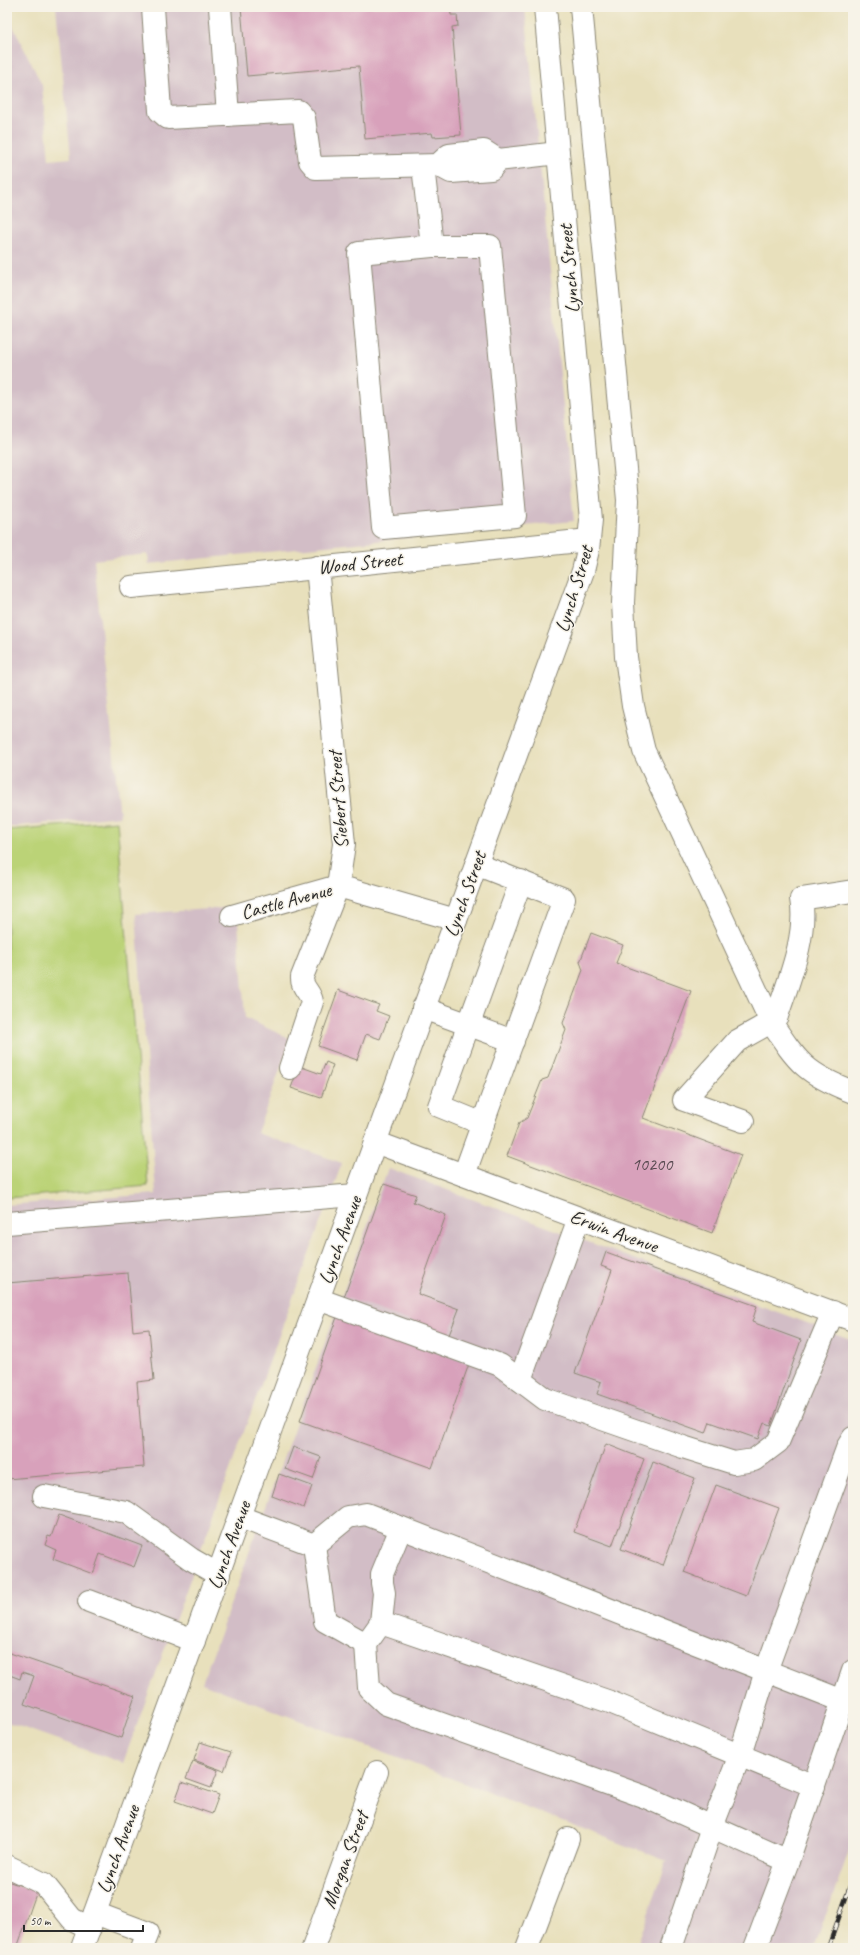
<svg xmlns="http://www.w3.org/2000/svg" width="860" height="1955" viewBox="0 0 860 1955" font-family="Caveat,sans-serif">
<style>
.industrial{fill:#d2bdc6}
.green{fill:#bbd377;stroke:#737f51}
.building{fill:#d8a1bb}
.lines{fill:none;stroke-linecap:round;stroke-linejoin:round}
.minor-casing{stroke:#8a8674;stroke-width:24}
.minor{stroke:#fff;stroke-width:22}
.rail-casing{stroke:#2b2b2b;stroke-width:4.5}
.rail{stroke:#f7f3e8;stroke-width:3;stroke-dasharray:9;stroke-linecap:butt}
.labels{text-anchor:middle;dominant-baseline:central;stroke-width:3;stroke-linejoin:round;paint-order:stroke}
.number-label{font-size:18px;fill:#56484f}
.street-label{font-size:20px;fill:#2b2b2b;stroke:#f7f3e8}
</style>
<rect width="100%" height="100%" fill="#f7f3e8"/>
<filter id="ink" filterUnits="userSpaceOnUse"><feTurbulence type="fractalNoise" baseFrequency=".025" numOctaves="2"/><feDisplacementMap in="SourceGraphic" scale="8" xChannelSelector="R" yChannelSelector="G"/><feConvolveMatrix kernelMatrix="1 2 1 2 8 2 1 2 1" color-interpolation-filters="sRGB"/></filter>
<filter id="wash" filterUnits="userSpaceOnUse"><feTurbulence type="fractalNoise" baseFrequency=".012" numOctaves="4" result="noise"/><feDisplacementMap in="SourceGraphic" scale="16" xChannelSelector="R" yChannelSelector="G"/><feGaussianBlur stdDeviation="0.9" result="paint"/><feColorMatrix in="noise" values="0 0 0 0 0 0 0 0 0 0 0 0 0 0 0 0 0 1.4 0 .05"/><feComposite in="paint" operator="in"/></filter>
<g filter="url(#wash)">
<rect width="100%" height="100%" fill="#e8e0bc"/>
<g class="industrial">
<path d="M56 7H525L574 521 149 564 148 554 94 560 120 816 7 827V14L42 85 49 160 71 158Z"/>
<path d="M237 907 245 1018 291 1039 257 1133 342 1163 123 1763 7 1722V1205L156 1194 136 914Z"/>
<path d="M388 1168 853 1340V1840L814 1948H636L667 1861 202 1683Z"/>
</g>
<path class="green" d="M117 821 148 1186 7 1198V830Z"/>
<g id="blocks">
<g class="building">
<path d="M241 7H450L451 15H457L458 26 452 27 461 135 433 137 432 133 365 139 359 66 247 76Z"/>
<path d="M591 933 623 945 616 963 691 991 643 1118 741 1155 712 1233 507 1156 519 1123 527 1118 542 1080 548 1078 566 1030 563 1023 583 970 580 962Z"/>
<path d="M338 990 379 1005 376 1011 389 1016 380 1039 366 1034 357 1060 318 1046Z"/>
<path d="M326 1062 333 1065 321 1098 291 1088 299 1066 321 1074Z"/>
<path d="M384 1184 416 1195 413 1202 446 1215 418 1294 459 1309 449 1335 344 1297Z"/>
<path d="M606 1252 757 1306 752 1322 801 1340 771 1426 764 1423 758 1439 710 1422 706 1433 597 1394 601 1382 575 1373 612 1270 601 1266Z"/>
<path d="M128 1273 133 1331 149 1329 154 1380 137 1382 144 1467 7 1479V1283Z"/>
<path d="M337 1317 469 1364 432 1468 300 1421Z"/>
<path d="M606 1444 644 1459 612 1546 574 1532Z"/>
<path d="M293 1447 321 1457 313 1479 285 1469Z"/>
<path d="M653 1462 695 1478 663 1565 621 1549Z"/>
<path d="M279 1474 312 1486 304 1508 272 1496Z"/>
<path d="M716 1485 779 1508 746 1596 684 1572Z"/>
<path d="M59 1515 142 1546 134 1567 100 1554 93 1574 53 1559 56 1550 45 1545 48 1536 51 1537Z"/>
<path d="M7 1652 135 1696 121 1738 24 1704 34 1676 22 1672 20 1679 7 1674Z"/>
<path d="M200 1742 231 1752 224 1771 194 1760Z"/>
<path d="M193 1761 218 1770 211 1788 186 1779Z"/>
<path d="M182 1782 219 1795 212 1814 175 1801Z"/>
<path d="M7 1881 37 1891 17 1948H7Z"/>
</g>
</g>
</g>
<g filter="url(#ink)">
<use href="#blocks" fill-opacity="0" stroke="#8a8674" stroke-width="1"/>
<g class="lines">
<g class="minor-casing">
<g id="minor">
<path d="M153 7 160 111 168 118 298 111 304 118 310 161 316 168 438 165 451 172 491 169 498 160"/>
<path d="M220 7 228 115"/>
<path d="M581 7 628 500 623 603 626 657 633 706 644 751 771 1022 737 1041 684 1100 743 1121"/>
<path d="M438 165 449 155 484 151 498 160 558 153"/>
<path d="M423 166 432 246 359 253 383 528 515 516 490 246H432"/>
<path d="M131 587 589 540"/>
<path d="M853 891 801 899C808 935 788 982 777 1016L771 1022C798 1063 806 1074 853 1092"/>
<path d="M232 916 338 886 456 920"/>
<path d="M423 1008 513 1041"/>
<path d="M290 1068 312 1002C311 992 301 988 302 977L338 886 344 844 317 567"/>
<path d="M483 1124 439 1106 521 881"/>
<path d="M375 1142 853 1320"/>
<path d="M464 1175 564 899 476 864"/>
<path d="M7 1223 356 1195"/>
<path d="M318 1299 500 1365 545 1399 683 1447 734 1463 754 1460 778 1442 833 1312"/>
<path d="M520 1380 579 1218"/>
<path d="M44 1496 126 1512 191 1559 219 1575"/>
<path d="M240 1517 314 1545"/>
<path d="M314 1545 325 1621 366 1644 369 1688 386 1704 648 1798 788 1861 853 1671"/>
<path d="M314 1545 348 1517 366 1514 843 1701"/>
<path d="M89 1601 194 1641"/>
<path d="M381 1623 384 1593 382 1583V1574L401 1528"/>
<path d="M366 1644 381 1623 610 1702 814 1786"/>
<path d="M7 1866 44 1884 72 1919 90 1928"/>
<path d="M95 1913 148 1933 142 1948"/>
<path d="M82 1948 583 571 588 550 591 520 545 7"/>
<path d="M313 1948 377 1772"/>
<path d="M527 1948 568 1839"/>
<path d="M671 1948 712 1827 740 1755 766 1671 848 1446 853 1438"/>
<path d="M755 1948 788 1861"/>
</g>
</g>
<use href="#minor" class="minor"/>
<g class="rail-casing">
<path id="rail" d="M828 1948 853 1878"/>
</g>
<use href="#rail" class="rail"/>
</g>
</g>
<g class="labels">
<g class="number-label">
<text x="652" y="1164">10200</text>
</g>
<g class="street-label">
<text transform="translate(569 269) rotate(-95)">Lynch Street</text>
<text transform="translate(360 563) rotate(-6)">Wood Street</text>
<text transform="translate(574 589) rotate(-73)">Lynch Street</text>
<text transform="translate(338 800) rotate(-94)">Siebert Street</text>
<text transform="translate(465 894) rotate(-70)">Lynch Street</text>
<text transform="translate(286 901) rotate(-15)">Castle Avenue</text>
<text transform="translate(614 1231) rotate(20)">Erwin Avenue</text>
<text transform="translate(340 1240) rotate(-70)">Lynch Avenue</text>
<text transform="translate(229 1545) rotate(-70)">Lynch Avenue</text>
<text transform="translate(118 1849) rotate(-70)">Lynch Avenue</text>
<text transform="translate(345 1860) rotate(-70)">Morgan Street</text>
</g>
</g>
<rect width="860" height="1955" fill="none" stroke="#f7f3e8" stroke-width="24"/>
<path d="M24 1925v6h119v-6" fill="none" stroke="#2b2b2b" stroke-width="2"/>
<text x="30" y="1925" font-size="12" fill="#2b2b2b" stroke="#f7f3e8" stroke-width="3" paint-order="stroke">50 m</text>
</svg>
